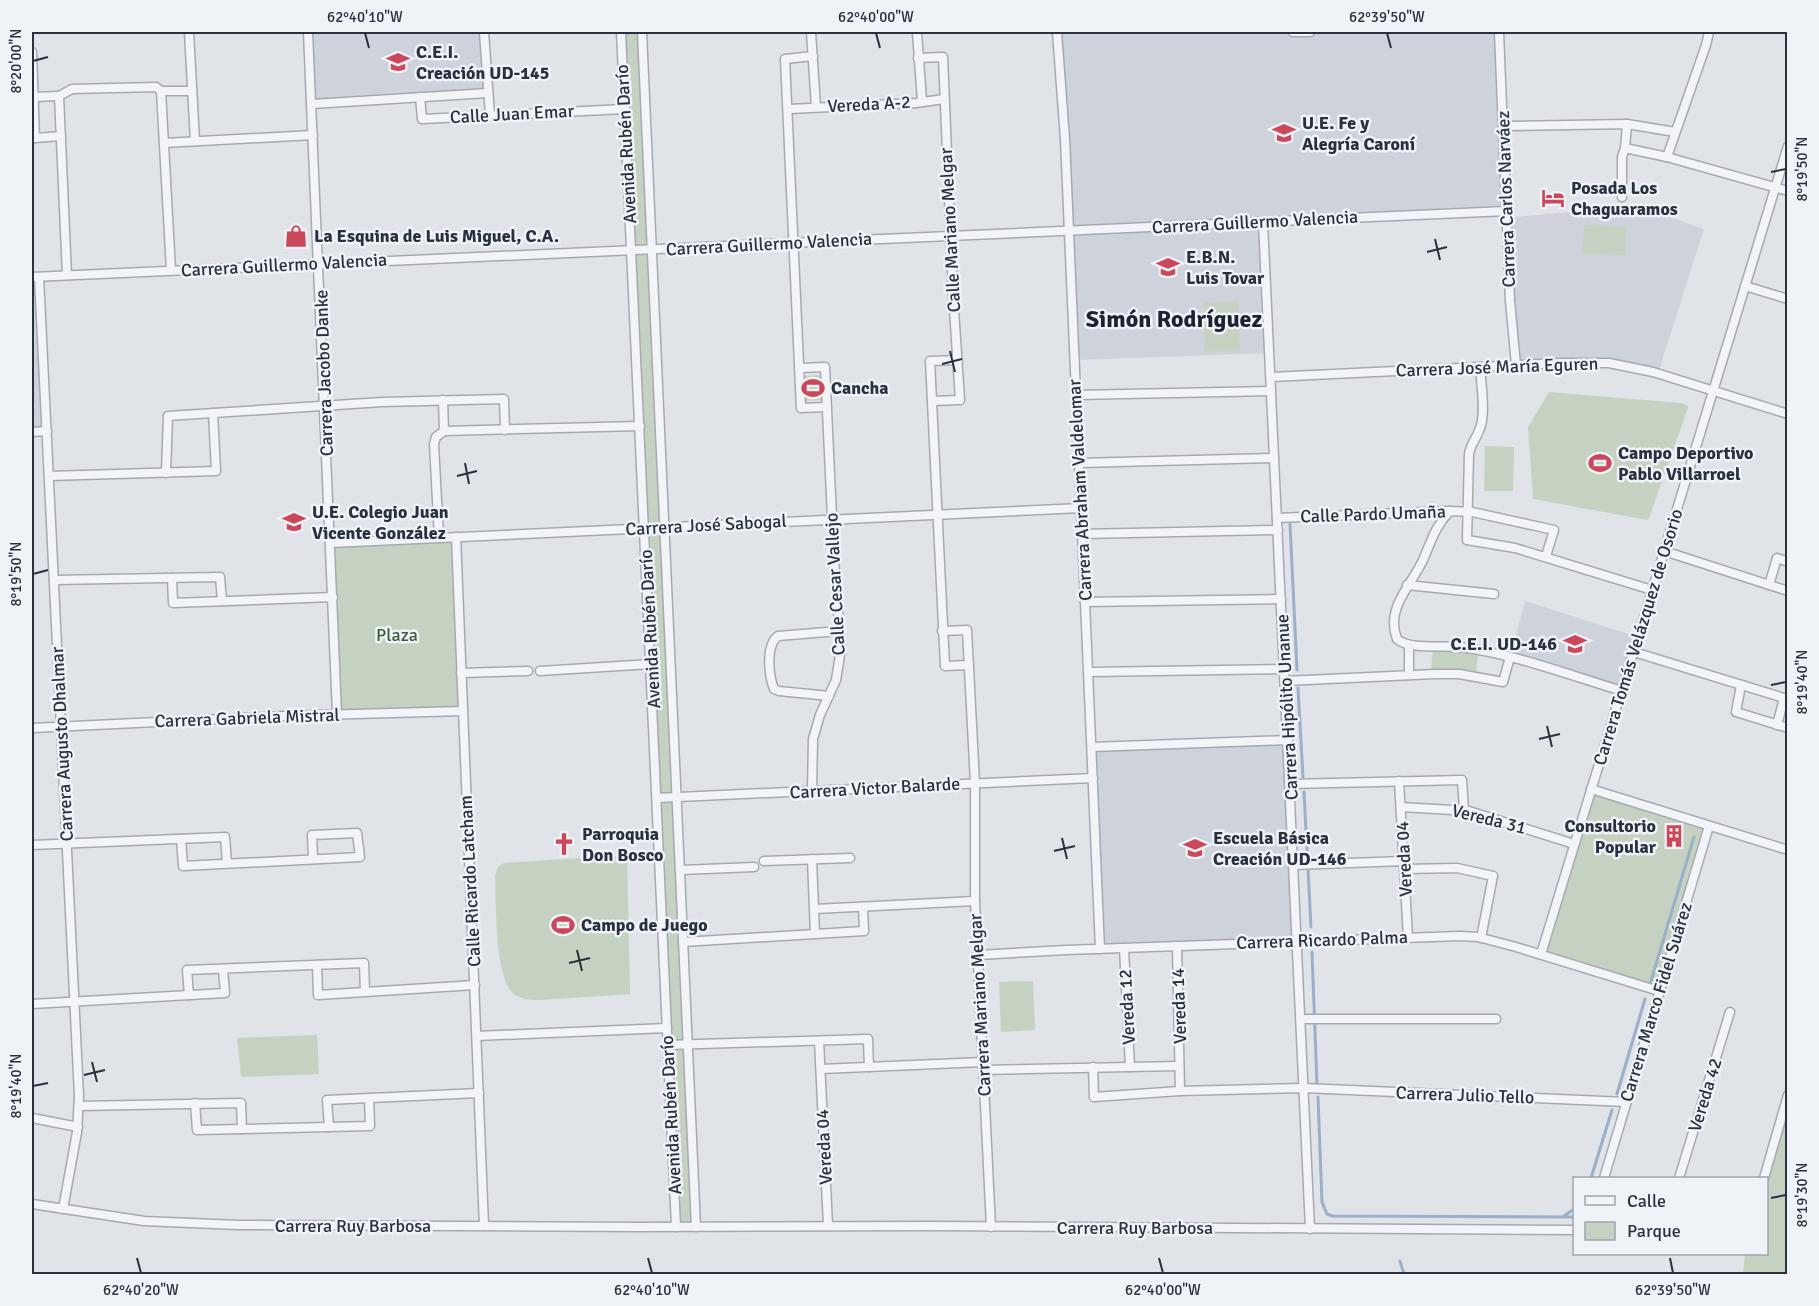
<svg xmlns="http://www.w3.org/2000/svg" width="1819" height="1306" viewBox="0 0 1819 1306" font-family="Signika,sans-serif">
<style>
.built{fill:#ced2da}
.green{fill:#c5d2c1}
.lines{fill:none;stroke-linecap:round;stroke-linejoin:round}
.stream{stroke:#9bb0c8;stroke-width:3}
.street-casing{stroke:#a5aab2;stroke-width:11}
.street{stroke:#f2f4f7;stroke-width:8}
.ticks{fill:none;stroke:#29313f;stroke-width:2}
.labels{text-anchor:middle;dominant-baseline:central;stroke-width:5;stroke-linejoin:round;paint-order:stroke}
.poi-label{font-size:18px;font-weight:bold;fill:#29313f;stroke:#eff2f6;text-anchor:start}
.street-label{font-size:18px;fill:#29313f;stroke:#eff2f6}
.park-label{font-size:18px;fill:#3d5b36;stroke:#eff2f6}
.district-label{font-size:24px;font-weight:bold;fill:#1b2230;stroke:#eff2f6}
.neatline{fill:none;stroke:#29313f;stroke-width:2}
.ticks-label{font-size:15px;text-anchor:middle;fill:#29313f}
</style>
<rect width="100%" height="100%" fill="#e0e3e8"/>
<g class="built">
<path d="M308 32H484L488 93 312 104Z"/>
<path d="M1059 32H1499L1507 211 1263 222 1269 353 1074 360Z"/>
<path d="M1578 211 1657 213 1704 229 1658 373 1626 366 1516 365 1507 218Z"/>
<path d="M32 277H39L47 431 32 432Z"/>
<path d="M1525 601 1638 637 1622 691 1510 657Z"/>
<path d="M1288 740 1297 941 1100 949 1092 747Z"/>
</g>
<g class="green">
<path d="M621 32H642L696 1227H676Z"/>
<path d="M1584 225 1626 227 1625 255 1582 253Z"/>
<path d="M1238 301 1240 350 1205 352 1203 303Z"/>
<path d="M824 375 825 400 802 401 801 376Z"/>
<path d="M1549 392 1681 403 1688 406V408L1649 518 1647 520 1533 499 1528 427Z"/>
<path d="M1485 446 1514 447 1513 491H1484Z"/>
<path d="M456 537 463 711 337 714 331 543Z"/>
<path d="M1433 649 1478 653 1476 674 1431 670Z"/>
<path d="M1591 789 1709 826 1659 991 1541 954Z"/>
<path d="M627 855 630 994 541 1000C530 1000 519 1000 511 991 495 972 496 901 495 875L498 867 504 863Z"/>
<path d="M1033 981 1035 1030 1001 1032 999 982Z"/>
<path d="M317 1035 319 1074 241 1077 237 1038Z"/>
<path d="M1787 1095V1274H1743L1745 1254H1766V1178Z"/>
</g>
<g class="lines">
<g class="stream">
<path d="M1290 524 1297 670"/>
<path d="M1298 688 1303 777"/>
<path d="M1304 792 1311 927"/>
<path d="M1312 952 1317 1084"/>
<path d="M1651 981 1694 837"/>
<path d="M1617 1094 1645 999"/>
<path d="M1318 1097 1322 1202 1327 1214 1333 1216 1574 1217"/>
<path d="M1591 1178 1612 1110"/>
<path d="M1564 1216 1574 1209"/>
<path d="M1400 1261 1404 1274"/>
</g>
<g class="street-casing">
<g id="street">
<path d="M189 32 195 141"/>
<path d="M308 32 337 714"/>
<path d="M484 32 490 115"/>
<path d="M621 32 676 1227"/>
<path d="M642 32 696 1227"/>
<path d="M811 32 816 107"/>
<path d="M917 32 922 101"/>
<path d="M1057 32 1065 139 1100 949"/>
<path d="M1293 32H1310"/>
<path d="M1499 32 1510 301 1516 365"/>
<path d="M32 52 35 138"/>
<path d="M813 56 785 59 801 408 827 407"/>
<path d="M918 58 943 57 953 294 960 400 932 401"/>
<path d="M161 91 171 270"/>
<path d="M59 96 67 275"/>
<path d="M59 96 72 89 156 87 161 91H192"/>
<path d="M33 97 59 96"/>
<path d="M420 97 422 119 625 109"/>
<path d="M312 104 488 93"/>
<path d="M789 109 916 103 944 99"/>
<path d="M1504 126 1627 124 1675 132"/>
<path d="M35 138 61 136"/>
<path d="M164 143 313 135"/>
<path d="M1625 148 1667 157 1788 191"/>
<path d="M1667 157 1706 45 1709 32"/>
<path d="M1622 197V157L1625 148 1627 124"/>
<path d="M1263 222 1310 1229"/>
<path d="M32 277 1507 211"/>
<path d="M39 277 79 1096 77 1132 63 1209"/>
<path d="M1745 286 1788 299"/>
<path d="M958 360 930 361 945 666 969 665"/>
<path d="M1480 367C1481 383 1486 414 1480 428 1477 438 1471 443 1469 454L1467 540 1515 548 1652 590"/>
<path d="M799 368 825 367 834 560 841 649 836 680 820 715 813 739 812 791"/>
<path d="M1271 377 1561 363H1609L1653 372 1788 414"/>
<path d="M1076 395 1271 391"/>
<path d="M443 400 444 431"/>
<path d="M444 431 640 426"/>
<path d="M32 432 47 431"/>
<path d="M1079 463 1274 458"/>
<path d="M166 473 168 416 382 402 504 399 505 430"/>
<path d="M49 476 216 471 213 413"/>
<path d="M1450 511C1435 526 1431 542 1423 560 1411 586 1385 608 1397 639 1409 650 1443 645 1460 647 1515 654 1569 675 1622 691"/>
<path d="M1277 518 1450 511 1472 512 1554 530 1546 556"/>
<path d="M1082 534 1278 530"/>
<path d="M456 537 484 1226"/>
<path d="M439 538 434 444 436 437 444 431"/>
<path d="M331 543 1081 508"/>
<path d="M1664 551 1788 591"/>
<path d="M172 578 173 603 333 597"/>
<path d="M54 580 220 577 222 601"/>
<path d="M1407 585 1494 594"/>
<path d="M1769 585 1777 558 1788 562"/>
<path d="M1085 602 1281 599"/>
<path d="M942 631 967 630 975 783V901L991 1227"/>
<path d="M1634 652 1784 698 1777 725"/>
<path d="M540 671 651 664"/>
<path d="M1089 672 1285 669"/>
<path d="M461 673 528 671"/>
<path d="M1409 674V645"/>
<path d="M1285 681 1435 674H1459L1503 682 1510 657"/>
<path d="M1741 685 1736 712 1788 728"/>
<path d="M829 696 779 691 774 689C769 676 765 646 778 636L839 631"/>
<path d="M32 728 283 716 463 711"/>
<path d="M1092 747 1288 740"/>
<path d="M1399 781 1408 937"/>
<path d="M1290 784 1462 780 1464 810"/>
<path d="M1591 789 1788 850"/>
<path d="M657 798 1093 778"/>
<path d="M1401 807 1469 811 1574 844"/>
<path d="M181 839 183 866 360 857 357 833 312 835 313 859"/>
<path d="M32 845 225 837 227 863"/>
<path d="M812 859 815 934"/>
<path d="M764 861 850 858"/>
<path d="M1294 865 1404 861"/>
<path d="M1405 869 1457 868 1493 876 1481 938"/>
<path d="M681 870 754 867"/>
<path d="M815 909 975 901"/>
<path d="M683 942 864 931 863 907"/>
<path d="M1177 946 1180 1091"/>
<path d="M1124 948 1130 1067"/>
<path d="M1541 954 1788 146"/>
<path d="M978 955 1066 950 1460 936 1478 937 1516 947 1659 991"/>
<path d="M317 965 318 995 475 985"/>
<path d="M189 995 187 970 364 963 365 991"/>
<path d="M32 1004 225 993 223 969"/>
<path d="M1301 1019H1496"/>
<path d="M477 1036 667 1028"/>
<path d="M819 1041 828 1226"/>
<path d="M668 1045 868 1039 869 1067"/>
<path d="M1093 1067 1094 1097 1180 1091 1304 1088 1626 1102"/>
<path d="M821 1069 983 1062"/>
<path d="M984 1070 1179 1066"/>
<path d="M195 1103 197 1130 370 1126 369 1098"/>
<path d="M79 1106 241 1103 242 1129"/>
<path d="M32 1118 78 1127"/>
<path d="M329 1127 327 1100 479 1093"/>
<path d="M1604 1178 1709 826"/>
<path d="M1679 1178 1730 1012"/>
<path d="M1764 1178 1788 1095"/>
<path d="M32 1204 144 1221 238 1225 639 1227 928 1226 1574 1230"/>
</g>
</g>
<use href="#street" class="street"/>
</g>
<path class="ticks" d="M365 33 369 48M876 33 880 48M1387 33 1391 48M33 61 48 57M1771 172 1786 169M1435 239 1440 260M1427 252 1447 247M950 351 955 372M942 364 962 359M465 463 469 484M457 476 477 471M33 574 48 570M1771 685 1786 682M1547 726 1552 747M1539 739 1560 734M1062 838 1067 859M1054 851 1075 846M577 950 582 971M569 963 590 958M92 1062 97 1082M84 1075 105 1070M33 1086 48 1083M1771 1198 1786 1195M137 1258 141 1273M648 1258 652 1273M1159 1258 1163 1273M1670 1258 1673 1273"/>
<defs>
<g id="school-bare" transform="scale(1.8)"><path d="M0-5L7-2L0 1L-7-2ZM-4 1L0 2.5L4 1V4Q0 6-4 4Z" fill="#cb475a" stroke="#eff2f6" stroke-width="2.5" paint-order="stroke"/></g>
<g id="hotel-bare" transform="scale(1.8)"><path d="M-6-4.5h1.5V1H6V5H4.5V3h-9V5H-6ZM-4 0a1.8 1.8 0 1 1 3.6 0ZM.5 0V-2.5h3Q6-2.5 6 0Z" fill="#cb475a" stroke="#eff2f6" stroke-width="2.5" paint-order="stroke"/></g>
<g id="shop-bare" transform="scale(1.8)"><path d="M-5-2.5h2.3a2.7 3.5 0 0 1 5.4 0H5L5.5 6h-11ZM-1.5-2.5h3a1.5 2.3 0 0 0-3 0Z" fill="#cb475a" stroke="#eff2f6" stroke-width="2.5" paint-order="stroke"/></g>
<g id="stadium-bare" transform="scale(1.8)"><path d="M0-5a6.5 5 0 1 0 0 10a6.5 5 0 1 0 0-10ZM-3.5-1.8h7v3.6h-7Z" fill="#cb475a" stroke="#eff2f6" stroke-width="2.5" paint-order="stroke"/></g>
<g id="building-bare" transform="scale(1.8)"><path d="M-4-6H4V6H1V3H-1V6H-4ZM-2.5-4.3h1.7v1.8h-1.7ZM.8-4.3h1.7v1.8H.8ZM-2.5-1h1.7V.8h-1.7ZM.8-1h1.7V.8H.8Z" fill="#cb475a" stroke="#eff2f6" stroke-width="2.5" paint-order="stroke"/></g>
<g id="church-bare" transform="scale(1.8)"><path d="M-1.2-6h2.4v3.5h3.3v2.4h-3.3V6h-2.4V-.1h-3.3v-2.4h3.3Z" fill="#cb475a" stroke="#eff2f6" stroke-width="2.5" paint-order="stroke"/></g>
</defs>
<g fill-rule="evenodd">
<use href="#school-bare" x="398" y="62"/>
<use href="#school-bare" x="1284" y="133"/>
<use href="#hotel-bare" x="1553" y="198"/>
<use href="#shop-bare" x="296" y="236"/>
<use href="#school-bare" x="1168" y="267"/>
<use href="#stadium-bare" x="813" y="388"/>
<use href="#stadium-bare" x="1600" y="463"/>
<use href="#school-bare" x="294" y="522"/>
<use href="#school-bare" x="1575" y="644"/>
<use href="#building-bare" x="1674" y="836"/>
<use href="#church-bare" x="564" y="844"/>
<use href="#school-bare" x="1195" y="848"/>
<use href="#stadium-bare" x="563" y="925"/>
</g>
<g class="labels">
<g class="poi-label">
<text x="416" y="52">C.E.I.<tspan x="416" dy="21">Creación UD-145</tspan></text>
<text x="1302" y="123">U.E. Fe y<tspan x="1302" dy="21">Alegría Caroní</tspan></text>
<text x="1571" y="188">Posada Los<tspan x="1571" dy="21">Chaguaramos</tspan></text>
<text x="314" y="236">La Esquina de Luis Miguel, C.A.</text>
<text x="1186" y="257">E.B.N.<tspan x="1186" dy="21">Luis Tovar</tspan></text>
<text x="831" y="388">Cancha</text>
<text x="1618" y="453">Campo Deportivo<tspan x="1618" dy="21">Pablo Villarroel</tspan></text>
<text x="312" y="512">U.E. Colegio Juan<tspan x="312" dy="21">Vicente González</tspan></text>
<text x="1557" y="644" text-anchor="end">C.E.I. UD-146</text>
<text x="1656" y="826" text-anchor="end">Consultorio<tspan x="1656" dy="21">Popular</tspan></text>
<text x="582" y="834">Parroquia<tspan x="582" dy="21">Don Bosco</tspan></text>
<text x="1213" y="838">Escuela Básica<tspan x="1213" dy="21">Creación UD-146</tspan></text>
<text x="581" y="925">Campo de Juego</text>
</g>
<g class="street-label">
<text transform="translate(869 104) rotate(-3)">Vereda A-2</text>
<text transform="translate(512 114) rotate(-3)">Calle Juan Emar</text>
<text transform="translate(626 144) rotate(-93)">Avenida Rubén Darío</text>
<text transform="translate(1506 199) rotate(-92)">Carrera Carlos Narváez</text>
<text transform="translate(1255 222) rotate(-3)">Carrera Guillermo Valencia</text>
<text transform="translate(950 230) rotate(-93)">Calle Mariano Melgar</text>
<text transform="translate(769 244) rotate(-3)">Carrera Guillermo Valencia</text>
<text transform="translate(284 265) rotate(-3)">Carrera Guillermo Valencia</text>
<text transform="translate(1497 367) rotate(-2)">Carrera José María Eguren</text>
<text transform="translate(324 373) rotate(-92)">Carrera Jacobo Danke</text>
<text transform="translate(1080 490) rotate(-93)">Carrera Abraham Valdelomar</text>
<text transform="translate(1373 514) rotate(-2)">Calle Pardo Umaña</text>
<text transform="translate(706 525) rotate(-3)">Carrera José Sabogal</text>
<text transform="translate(835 584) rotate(-93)">Calle Cesar Vallejo</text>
<text transform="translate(650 629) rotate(-93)">Avenida Rubén Darío</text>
<text transform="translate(1638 637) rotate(-73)">Carrera Tomás Velázquez de Osorio</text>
<text transform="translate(1287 707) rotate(-93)">Carrera Hipólito Unanue</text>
<text transform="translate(247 718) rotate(-2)">Carrera Gabriela Mistral</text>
<text transform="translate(62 744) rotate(-93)">Carrera Augusto Dhalmar</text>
<text transform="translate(875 788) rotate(-3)">Carrera Victor Balarde</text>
<text transform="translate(1489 819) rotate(14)">Vereda 31</text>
<text transform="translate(1404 859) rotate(-93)">Vereda 04</text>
<text transform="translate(470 881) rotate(-93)">Calle Ricardo Latcham</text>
<text transform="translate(1322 940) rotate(-2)">Carrera Ricardo Palma</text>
<text transform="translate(1656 1002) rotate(-73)">Carrera Marco Fidel Suárez</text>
<text transform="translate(980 1005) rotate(-93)">Carrera Mariano Melgar</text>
<text transform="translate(1179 1006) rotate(-92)">Vereda 14</text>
<text transform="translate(1127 1007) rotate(-93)">Vereda 12</text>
<text transform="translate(1465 1095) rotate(2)">Carrera Julio Tello</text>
<text transform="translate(1705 1095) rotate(-73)">Vereda 42</text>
<text transform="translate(671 1115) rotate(-93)">Avenida Rubén Darío</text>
<text transform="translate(824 1147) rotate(-93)">Vereda 04</text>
<text x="353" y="1226">Carrera Ruy Barbosa</text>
<text x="1135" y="1228">Carrera Ruy Barbosa</text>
</g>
<g class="park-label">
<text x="397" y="635">Plaza</text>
</g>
<g class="district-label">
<text x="1174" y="319">Simón Rodríguez</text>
</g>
</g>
<rect width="1819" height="1306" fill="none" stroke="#eff2f6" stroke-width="66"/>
<rect x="1573" y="1177" width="195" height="78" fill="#eff2f6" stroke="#a0a5ad" stroke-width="1.5"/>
<rect x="1585" y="1196" width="30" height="9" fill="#f2f4f7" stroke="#a0a5ad" stroke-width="1.5"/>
<text x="1627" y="1207" font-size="18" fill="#29313f">Calle</text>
<rect x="1585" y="1222" width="30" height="18" fill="#c5d2c1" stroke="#a0a5ad" stroke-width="1.5"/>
<text x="1627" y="1237" font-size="18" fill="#29313f">Parque</text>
<rect x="33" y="33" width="1753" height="1240" class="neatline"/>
<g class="ticks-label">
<text x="365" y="22">62°40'10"W</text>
<text x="876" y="22">62°40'00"W</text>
<text x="1387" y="22">62°39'50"W</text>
<text transform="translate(16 61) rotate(-90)" y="5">8°20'00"N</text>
<text transform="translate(1802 169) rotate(-90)" y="5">8°19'50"N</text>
<text transform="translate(16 574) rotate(-90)" y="5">8°19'50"N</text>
<text transform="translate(1802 682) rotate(-90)" y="5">8°19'40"N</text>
<text transform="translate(16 1086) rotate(-90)" y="5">8°19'40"N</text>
<text transform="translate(1802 1195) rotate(-90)" y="5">8°19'30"N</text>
<text x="141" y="1295">62°40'20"W</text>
<text x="652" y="1295">62°40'10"W</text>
<text x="1163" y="1295">62°40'00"W</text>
<text x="1673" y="1295">62°39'50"W</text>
</g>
</svg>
